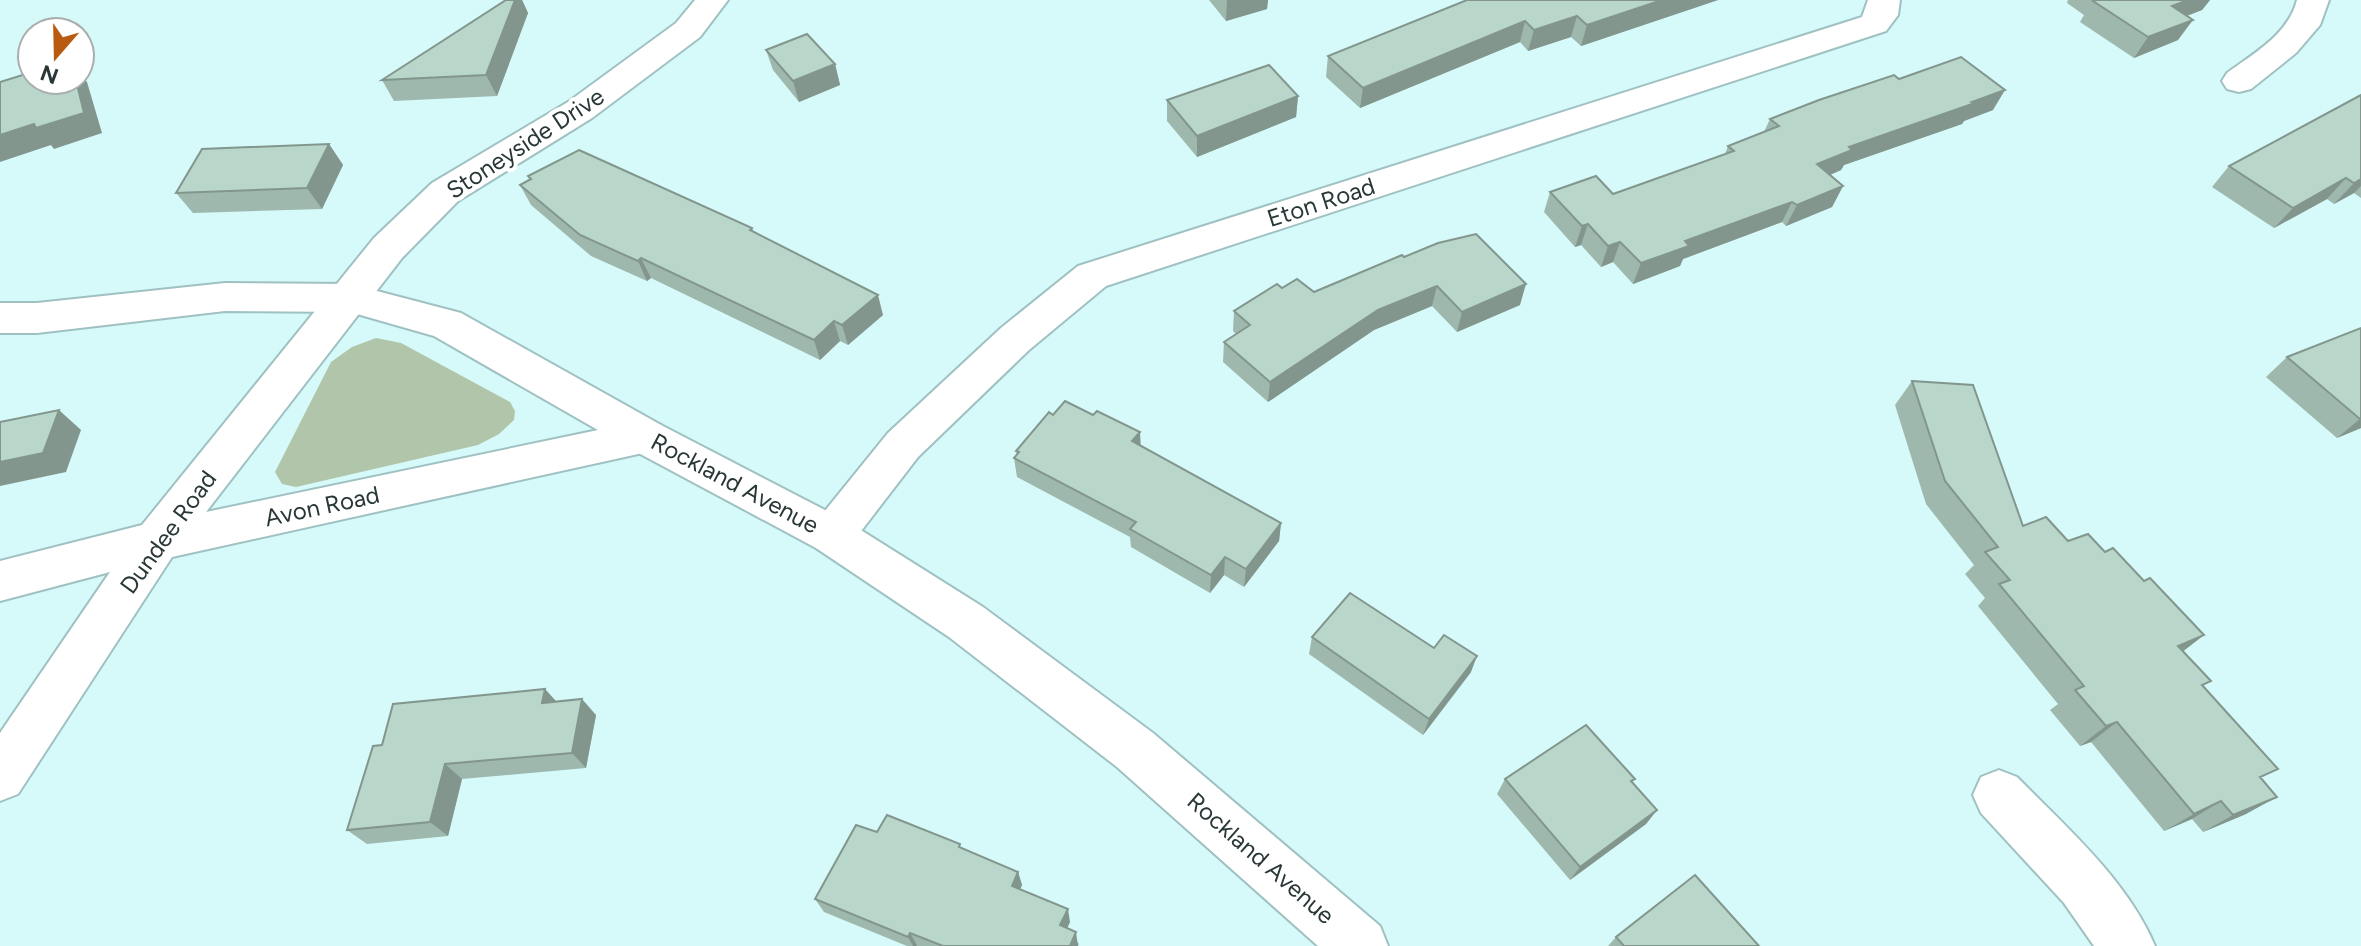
<svg xmlns="http://www.w3.org/2000/svg" width="2361" height="946" viewBox="0 0 2361 946" font-family="Figtree,sans-serif">
<style>
.green{fill:#b0c5aa}
.lines{fill:none;stroke-linecap:round;stroke-linejoin:round}
.street-casing{stroke:#a0c1c2;stroke-width:4}
.secondary-casing{stroke:#a0c1c2;stroke-width:4}
.street{fill:#fff;fill-rule:evenodd}
.secondary{fill:#fff;fill-rule:evenodd}
.wall{fill:#9fb8ae}
.shaded-wall{fill:#82968d}
.building{fill:#b9d6ca;stroke:#82968d;stroke-width:2}
.labels{text-anchor:middle;dominant-baseline:central;stroke-width:8;stroke-linejoin:round;paint-order:stroke}
.street-label{font-size:24px;fill:#293737;stroke:#fff}
</style>
<rect width="100%" height="100%" fill="#d6f9f9"/>
<path class="green" d="M376 338 401 343 510 402 515 411 514 420 499 434 478 445 296 487 282 484 275 472 331 362 352 347Z"/>
<g class="lines">
<g class="street-casing">
<g id="street">
<path d="M695 0H728L700 37 592 118 458 201 402 258 206 512 646 420 661 425 668 437 661 449 172 557 18 794 0 801V733L110 572 0 601V561L142 525 374 238 432 183 568 102 676 23Z"/>
<path d="M1868 0H1900L1898 15 1886 31 1106 286 1029 350 918 457 848 548 832 554 816 548 809 535 816 522 888 433 1001 328 1078 266 1862 17Z"/>
<path d="M2297 0H2329L2320 25 2296 53 2251 89 2239 92 2227 89 2222 81 2227 73C2254 53 2288 35 2297 0Z"/>
<path d="M1999 770 2017 777C2067 828 2127 880 2155 946H2094L2064 903 1981 813 1973 795 1981 777Z"/>
</g>
</g>
<g class="secondary-casing">
<path id="secondary" d="M225 283 350 284 461 313 661 425 848 522 983 607 1153 733 1380 926 1388 946H1318L1117 767 949 637 816 548 631 449 434 336 350 312 225 311 37 333H0V303H37Z"/>
</g>
<use href="#street" class="street"/>
<use href="#secondary" class="secondary"/>
</g>
<g class="wall">
<path d="M506 0H522L528 13 497 96 394 101 382 80Z"/>
<path d="M1209 0H1268L1267 9 1226 21Z"/>
<path d="M1467 0H1718L1581 46 1571 37 1528 51 1520 42 1360 108 1326 77 1328 56Z"/>
<path d="M2068 0H2210L2202 10 2187 16 2178 40 2134 58 2080 22 2084 15 2067 3Z"/>
<path d="M766 50 835 64 840 85 799 102 773 70Z"/>
<path d="M1899 79 1993 110 1964 121 1962 124 1844 165 1841 170 1830 175 1843 186 1832 207 1786 226 1782 222 1683 259 1680 266 1633 284 1613 262 1601 267 1581 245 1575 247 1544 212 1550 192 1613 194 1725 154 1728 146 1764 132 1770 119Z"/>
<path d="M2361 95V198L2354 193 2334 204 2327 199 2274 228 2212 187 2229 166Z"/>
<path d="M1298 96 1296 117 1197 157 1167 121V100Z"/>
<path d="M329 144 343 165 322 209 193 213 176 193Z"/>
<path d="M528 176 752 228 754 232 883 315 848 345 840 341 820 360 651 278 647 281 591 256 531 205 520 185 530 179Z"/>
<path d="M1404 257 1520 305 1457 332 1432 306 1374 330 1268 402 1223 362 1224 342 1236 334 1233 331 1234 311 1282 288 1314 292Z"/>
<path d="M2361 328V428L2337 438 2266 377 2287 357Z"/>
<path d="M1912 381 2023 526 2068 541 2105 552 2144 581 2204 635 2183 651 2204 686 2262 779 2246 814 2203 832 2192 819 2164 831 2091 742 2080 746 2050 710 2058 704 1978 606 1985 598 1965 574 1974 565 1926 504 1895 405Z"/>
<path d="M1053 415 1140 432V446L1281 523 1279 541 1244 587 1224 575 1210 593 1131 547 1130 537 1017 477 1014 458 1017 455 1016 451Z"/>
<path d="M1312 637 1434 648 1471 672 1423 735 1309 654Z"/>
<path d="M545 689 556 701 596 715 586 768 462 779 448 836 367 844 347 830 382 745Z"/>
<path d="M1505 779 1632 782 1657 810 1646 824 1570 880 1497 794Z"/>
<path d="M877 832 962 848 1018 872 1022 885 1020 889 1070 922 1067 928 1079 944 1078 946H907L824 912 815 899Z"/>
<path d="M1616 937 1759 946H1608Z"/>
</g>
<g class="shaded-wall">
<path d="M515 0H522L528 13 497 96 486 75Z"/>
<path d="M1227 0H1268L1267 9 1226 21Z"/>
<path d="M1662 0H1718L1581 46 1587 25Z"/>
<path d="M2188 0H2210L2202 10 2157 27 2172 6Z"/>
<path d="M1577 16 1571 37 1528 51 1534 30Z"/>
<path d="M2193 20 2178 40 2134 58 2148 37Z"/>
<path d="M1525 21 1520 42 1360 108 1363 88Z"/>
<path d="M835 64 840 85 799 102 793 81Z"/>
<path d="M80 73 87 82 102 133 54 149 51 145 0 162V135L34 124 76 80H80Z"/>
<path d="M2005 90 1993 110 1964 121 1962 124 1844 165 1841 170 1807 185 1817 164 1849 147Z"/>
<path d="M1298 96 1296 117 1197 157V136Z"/>
<path d="M329 144 343 165 322 209 307 188Z"/>
<path d="M2346 178 2327 199 2274 228 2293 208Z"/>
<path d="M2361 179V186L2354 193 2334 204 2354 183Z"/>
<path d="M1843 186 1832 207 1786 226 1797 205Z"/>
<path d="M1792 202 1782 222 1683 259 1680 266 1633 284 1641 263 1685 241Z"/>
<path d="M1588 224 1581 245 1575 247 1582 226Z"/>
<path d="M1620 242 1613 262 1601 267 1608 246Z"/>
<path d="M641 258 651 278 647 281 638 261Z"/>
<path d="M1526 284 1520 305 1457 332 1462 312Z"/>
<path d="M1437 286 1432 306 1374 330 1268 402 1270 382 1378 310Z"/>
<path d="M878 295 883 315 848 345 842 325Z"/>
<path d="M834 321 840 341 820 360 814 340Z"/>
<path d="M59 410 81 430 66 472 0 486V462Z"/>
<path d="M2361 418V428L2337 438Z"/>
<path d="M1140 432 1141 451 1132 441Z"/>
<path d="M1281 523 1279 541 1244 587 1246 569Z"/>
<path d="M1225 557 1224 575 1210 593 1211 575Z"/>
<path d="M2204 635 2177 656 2178 646Z"/>
<path d="M1477 656 1471 672 1423 735 1429 719Z"/>
<path d="M545 689 559 705 542 703Z"/>
<path d="M582 699 596 715 586 768 572 753Z"/>
<path d="M2117 722 2091 742 2080 746 2106 726Z"/>
<path d="M445 764 462 779 448 836 430 822Z"/>
<path d="M2277 797 2246 814 2203 832 2233 815Z"/>
<path d="M2221 801 2192 819 2164 831 2194 814Z"/>
<path d="M1657 810 1646 824 1570 880 1580 867Z"/>
<path d="M1018 872 1022 885 1016 899 1012 886Z"/>
<path d="M1068 909 1070 922 1063 937 1060 925Z"/>
<path d="M1076 932 1078 946H1070Z"/>
<path d="M910 933 917 945 916 946H913L908 937Z"/>
</g>
<g class="building">
<path d="M506 0H515L486 75 382 80Z"/>
<path d="M1467 0H1662L1587 25 1577 16 1534 30 1525 21 1363 88 1328 56Z"/>
<path d="M2095 0H2188L2172 6 2193 20 2148 37 2093 1Z"/>
<path d="M807 34 835 64 793 81 766 50Z"/>
<path d="M1961 57 2005 90 1972 102 1975 103 1849 147 1852 150 1817 164 1843 186 1797 205 1792 202 1685 241 1689 246 1641 263 1620 242 1608 246 1588 224 1582 226 1550 192 1596 176 1613 194 1734 151 1728 146 1779 126 1770 119 1819 100 1894 75 1899 79Z"/>
<path d="M1269 65 1298 96 1197 136 1167 100Z"/>
<path d="M32 72V80H76L84 113 36 128 34 124 0 135V82Z"/>
<path d="M2361 95V179L2354 183 2346 178 2293 208 2229 166Z"/>
<path d="M329 144 307 188 176 193 202 149Z"/>
<path d="M579 150 752 228 750 230 878 295 842 325 834 321 814 340 641 258 638 261 580 235 520 185 531 179 528 176Z"/>
<path d="M1476 234 1526 284 1462 312 1437 286 1378 310 1270 382 1224 342 1250 325 1234 311 1277 284 1282 288 1297 279 1314 292 1402 255 1404 257 1438 243Z"/>
<path d="M2361 328V418L2360 419 2287 357Z"/>
<path d="M1912 381 1973 385 2023 526 2046 517 2068 541 2088 534 2105 552 2113 548 2144 581 2150 578 2204 635 2178 646 2211 681 2202 685 2278 769 2260 777 2277 797 2233 815 2221 801 2194 814 2117 722 2106 726 2075 690 2084 686 1999 584 2010 580 1985 552 1998 547 1945 481Z"/>
<path d="M1065 401 1093 415 1097 411 1140 432 1132 441 1281 523 1246 569 1225 557 1211 575 1130 529 1136 522 1014 458 1019 452 1016 451 1049 412 1053 415Z"/>
<path d="M59 410 43 453 0 462V422Z"/>
<path d="M1350 593 1434 648 1444 635 1477 656 1429 719 1312 637Z"/>
<path d="M545 689 542 703 582 699 572 753 445 764 430 822 347 830 373 746 382 745 393 704Z"/>
<path d="M1586 725 1635 779 1631 781 1657 810 1580 867 1505 779Z"/>
<path d="M887 815 960 844 959 847 1018 872 1012 886 1068 909 1060 925 1076 932 1070 946H943L910 933 908 937 815 899 856 825 877 832Z"/>
<path d="M1695 875 1759 946H1624L1616 937Z"/>
</g>
<g class="labels">
<g class="street-label">
<text transform="translate(525 143) rotate(-33)">Stoneyside Drive</text>
<text transform="translate(1321 202) rotate(-18)">Eton Road</text>
<text transform="translate(735 483) rotate(28)">Rockland Avenue</text>
<text transform="translate(322 506) rotate(-12)">Avon Road</text>
<text transform="translate(168 532) rotate(-54)">Dundee Road</text>
<text transform="translate(1261 858) rotate(41)">Rockland Avenue</text>
</g>
</g>
<g transform="translate(56 56) rotate(200)"><circle r="38" fill="#ffffff" stroke="#a9afaf" stroke-width="2"/>
<path d="M0-6L14 30L0 20L-14 30Z" fill="#b85a0f"/>
<text y="-12" font-size="22" font-weight="bold" text-anchor="middle" fill="#293737">N</text>
</g>
</svg>
